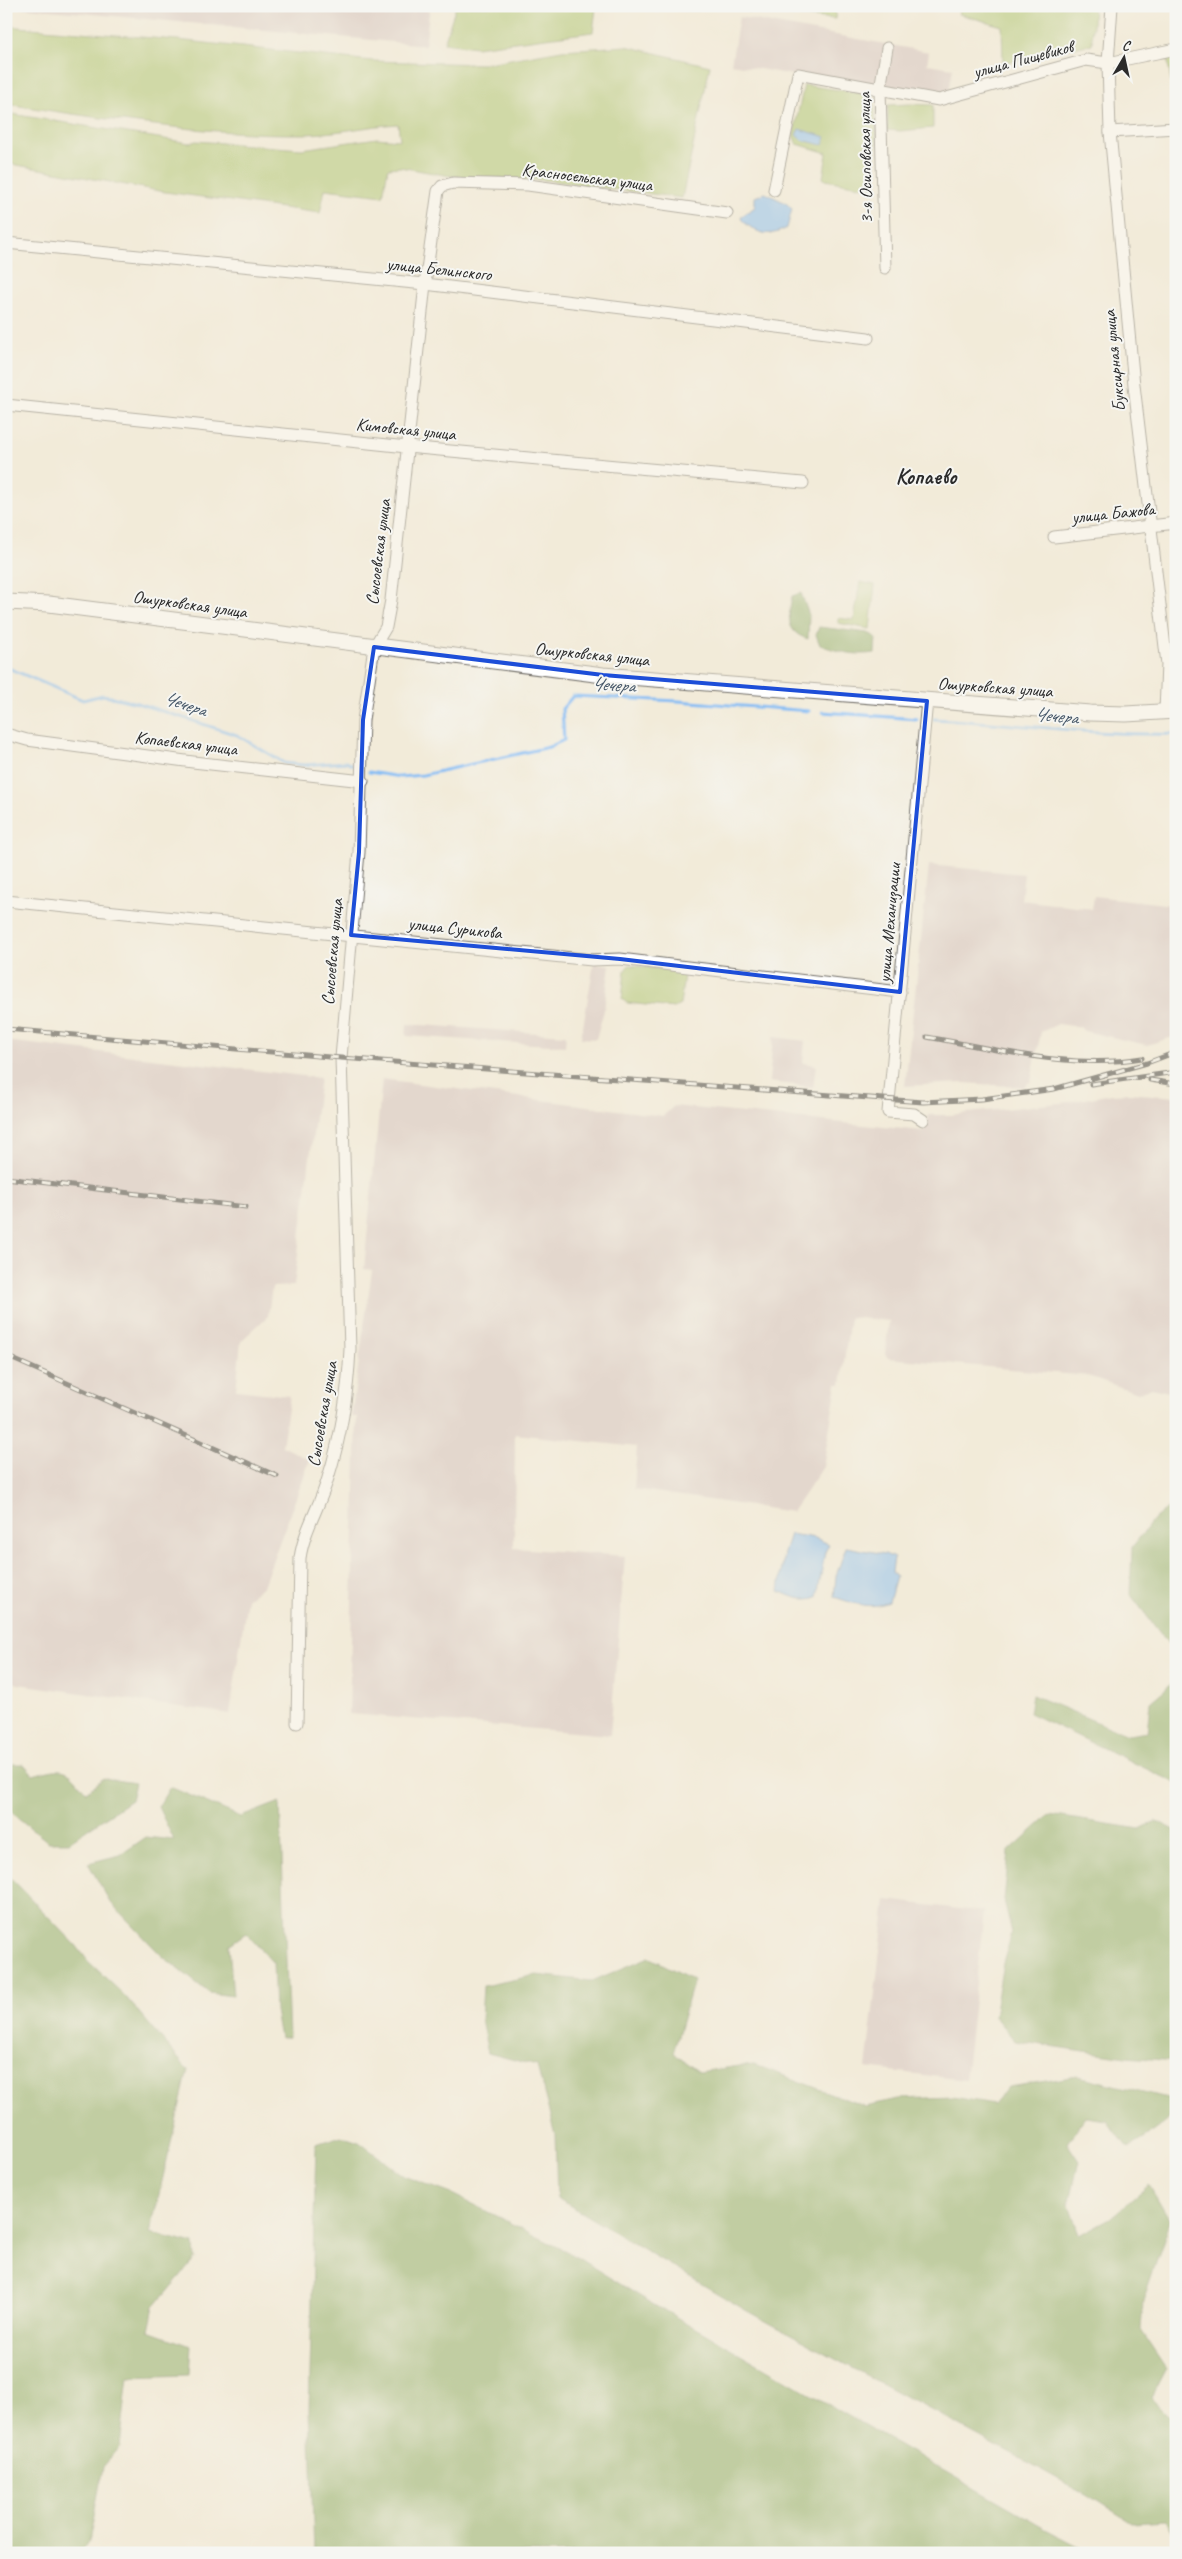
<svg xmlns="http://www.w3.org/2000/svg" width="1182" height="2559" viewBox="0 0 1182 2559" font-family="Caveat,sans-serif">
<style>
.industrial{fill:#d1bfbf}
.green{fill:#a7c36a;stroke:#69774a}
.forest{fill:#85a95e;stroke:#586a44}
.water{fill:#83bcf4;stroke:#577490}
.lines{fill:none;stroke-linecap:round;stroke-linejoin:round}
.stream{stroke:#83bcf4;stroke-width:3}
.minor-casing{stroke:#716e68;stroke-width:13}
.tertiary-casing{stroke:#716e68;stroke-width:17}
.minor{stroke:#fff;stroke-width:11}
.tertiary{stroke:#fff;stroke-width:15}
.rail-casing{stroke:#2b2b2b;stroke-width:5}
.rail{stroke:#f6f6f2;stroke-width:3;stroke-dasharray:9;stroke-linecap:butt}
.marked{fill:none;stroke:#1d4ed8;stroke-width:4;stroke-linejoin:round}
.labels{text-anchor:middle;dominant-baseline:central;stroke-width:4;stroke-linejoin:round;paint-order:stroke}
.street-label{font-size:18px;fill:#2b2b2b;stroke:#f6f6f2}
.water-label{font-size:19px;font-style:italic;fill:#455667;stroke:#f6f6f2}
.district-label{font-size:22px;font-weight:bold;fill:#2b2b2b;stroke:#f6f6f2}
</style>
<rect width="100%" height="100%" fill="#f6f6f2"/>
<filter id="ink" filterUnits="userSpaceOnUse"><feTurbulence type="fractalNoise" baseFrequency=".02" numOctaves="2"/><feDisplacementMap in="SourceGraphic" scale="10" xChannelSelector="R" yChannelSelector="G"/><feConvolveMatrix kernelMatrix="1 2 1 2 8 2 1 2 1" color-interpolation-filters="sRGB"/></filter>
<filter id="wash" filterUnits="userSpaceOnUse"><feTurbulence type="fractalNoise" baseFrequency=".0096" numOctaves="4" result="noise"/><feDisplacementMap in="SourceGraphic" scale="20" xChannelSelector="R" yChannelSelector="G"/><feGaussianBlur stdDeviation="1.12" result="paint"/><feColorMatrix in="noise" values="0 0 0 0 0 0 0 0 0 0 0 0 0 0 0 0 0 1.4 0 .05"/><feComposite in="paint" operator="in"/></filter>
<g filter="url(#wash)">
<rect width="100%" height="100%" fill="#f2ebd9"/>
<g class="industrial">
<path d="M6 6H430L425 45Z"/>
<path d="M739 17 929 52 927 64 953 68 947 103 731 64Z"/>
<path d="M929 865 1024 874 1021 900 1092 909 1094 896 1173 905 1176 893V1036L1147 1045 1084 1031 1080 1027 1058 1024 1041 1032 1031 1081 1023 1087 964 1083 905 1086Z"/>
<path d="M594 963 610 965 604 1010 596 1039 581 1038Z"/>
<path d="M407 1024 566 1035 565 1046 406 1036Z"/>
<path d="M773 1037 805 1041 803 1063 816 1065 813 1087 769 1082Z"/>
<path d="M6 1041 320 1078 294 1286 272 1287 268 1316 241 1341 236 1390 290 1396 282 1446 310 1460 263 1586 247 1599 230 1714 18 1684 6 1678Z"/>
<path d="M382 1079 663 1116 674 1106 924 1131 929 1115H950L1070 1102 1111 1094 1129 1093 1176 1097V1394L1152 1388 1138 1393 1088 1376 888 1358 885 1354 889 1321 850 1317 841 1384H837L823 1467 792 1512 634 1489 637 1447 515 1434 514 1548 625 1556 610 1735 349 1714 357 1417H351L372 1270 364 1269Z"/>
<path d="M886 1900 984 1912 965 2080 866 2068Z"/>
</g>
<g class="green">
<path d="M456 6H700L699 10 596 8 593 32 476 47 444 43Z"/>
<path d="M748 6H836L835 19 747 11Z"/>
<path d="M960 6H1094L1092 44 1003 63 1002 26 959 14Z"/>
<path d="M6 26 178 40 372 61 482 64 562 50 626 46 710 66 682 198 544 180 450 176 400 167 388 168 383 196 325 189 320 213 165 192 6 163V113L189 143 196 141 302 149 377 138 400 140 398 124C367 126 335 134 304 134 204 135 105 119 6 104Z"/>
<path d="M1176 53V118L1167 55Z"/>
<path d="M804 85 861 93 874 102 877 136 872 188 825 180 823 178 827 153 797 144 793 136Z"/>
<path d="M910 104 933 105V128L900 131 887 130 888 105Z"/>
<path d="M860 582 875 585 870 629 838 623V618L854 620Z"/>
<path d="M629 965 678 971 684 976 680 1005 674 1008 627 1003 622 999 625 970Z"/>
</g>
<g class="forest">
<path d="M801 593 809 615 808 639C784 632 789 615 792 596Z"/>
<path d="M819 627 868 633 876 637 875 653C855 656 839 652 820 645L816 635Z"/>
<path d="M1176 1501V1654L1130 1594 1132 1547 1154 1519Z"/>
<path d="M1176 1680V1783L1029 1713 1032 1695 1128 1735 1147 1732 1150 1702Z"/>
<path d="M6 1764H23L33 1775C64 1766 68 1767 86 1792L104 1778 135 1783 131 1800 69 1842H48L6 1808Z"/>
<path d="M170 1787 241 1817 280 1802 289 2037 280 2038 275 2011 273 1963 246 1933 229 1945 233 1996 209 1993 161 1955 110 1902 88 1863 120 1855 146 1837 174 1840 158 1807Z"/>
<path d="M1049 1815 1140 1829 1156 1821 1176 1831V2061L1126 2057 1015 2041 994 2016 1003 1963 1012 1933 1004 1900 1009 1851Z"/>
<path d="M6 1873 76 1945 88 1961 125 1996 188 2070 150 2233 194 2244 195 2259 154 2307 149 2331 191 2346 189 2375 128 2377 120 2447 103 2467 89 2542 79 2553H6Z"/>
<path d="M649 1957 694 1980 673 2053 699 2072 753 2064 864 2106 898 2099 953 2097 994 2104 1008 2087 1078 2076 1176 2100C1176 2123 1145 2136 1128 2148L1107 2120 1085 2117 1067 2143 1079 2161 1069 2205 1079 2235 1110 2218 1149 2185 1170 2221 1143 2301 1141 2330 1167 2369 1152 2398 1176 2422V2538L1166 2521 1132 2523 1086 2494 747 2311 557 2198 555 2135 537 2066 488 2053 481 2020 483 1986 536 1975 592 1981Z"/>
<path d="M341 2136 359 2142 406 2177 452 2194 568 2252 643 2298 1040 2526 1092 2553H314L309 2410 316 2144Z"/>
</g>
<g class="water">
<path d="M799 129 826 137 823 145 802 140 796 135Z"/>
<path d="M765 193 786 203 792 209 787 228C769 238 756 234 741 219L742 216 755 207V197Z"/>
<path d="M790 1534 815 1538 829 1544 825 1552 817 1597C804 1602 791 1597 779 1591L784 1552Z"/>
<path d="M846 1547 885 1554 894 1558 892 1572 896 1577 889 1602C869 1610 853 1603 834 1597L836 1576Z"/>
</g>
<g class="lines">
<g class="stream">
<path d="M6 667 83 700 103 695 137 703 237 735 284 763 304 765 346 762 354 766"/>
<path d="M823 712 917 719"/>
<path d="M934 719C1015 723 1095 736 1176 734"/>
<path d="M369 772 400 777 423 775 549 747 564 740 562 709 573 696 678 701 809 711"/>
</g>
</g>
</g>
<g filter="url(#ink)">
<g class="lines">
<g class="minor-casing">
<g id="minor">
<path d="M1112 6 1108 63 1110 132 1134 385 1167 664 1165 711"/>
<path d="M1110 132 1176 128"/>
<path d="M774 190 798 74 939 100 1086 60 1108 63 1176 49"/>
<path d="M6 243 425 284 868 338"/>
<path d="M885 268 880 89 887 48"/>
<path d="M6 405 407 447 803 483"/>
<path d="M1054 537 1176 523"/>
<path d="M6 734 27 740 193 762 363 781"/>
<path d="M6 901 592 960 620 959 900 992"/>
<path d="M923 1120 914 1114 888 1112 927 701"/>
<path d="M297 1723 300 1558C304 1530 320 1506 328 1478 341 1437 348 1392 350 1349L341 1058 359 852 363 720 374 647 386 627 391 600 425 284 438 191 442 186 453 183 528 185 727 213"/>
</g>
</g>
<g class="tertiary-casing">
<path id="tertiary" d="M6 602 49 604 603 675 1090 713 1126 714 1176 711"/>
</g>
<use href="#minor" class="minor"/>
<use href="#tertiary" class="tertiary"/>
<g class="rail-casing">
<g id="rail">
<path d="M6 1029 341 1058 923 1102 982 1099 1054 1089 1147 1063 1176 1052"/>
<path d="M927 1037C997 1049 1071 1070 1142 1058"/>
<path d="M1150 1080 1176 1084"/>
<path d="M1091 1084 1176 1072"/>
<path d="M6 1178 246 1207"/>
<path d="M6 1356 277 1476"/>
</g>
</g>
<use href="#rail" class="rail"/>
</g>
</g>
<path d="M0 0H1182V2559H0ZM374 647 603 675 927 701 900 992 620 959 351 935 359 852 363 720Z" fill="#f2ebd9" fill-opacity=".55" fill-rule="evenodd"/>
<path class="marked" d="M374 647 603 675 927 701 900 992 620 959 351 935 359 852 363 720Z"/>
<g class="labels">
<g class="street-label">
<text transform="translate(1023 59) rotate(-15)">улица Пищевиков</text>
<text transform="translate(865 158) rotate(-91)">3-я Осиповская улица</text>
<text transform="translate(587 177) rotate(7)">Красносельская улица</text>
<text transform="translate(439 269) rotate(6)">улица Белинского</text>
<text transform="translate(1114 361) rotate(-96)">Буксирная улица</text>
<text transform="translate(406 429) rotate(6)">Кимовская улица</text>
<text transform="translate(1113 513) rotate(-6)">улица Бажова</text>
<text transform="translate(378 552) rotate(-83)">Сысоевская улица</text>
<text transform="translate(190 604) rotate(8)">Ошурковская улица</text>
<text transform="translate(592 654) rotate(6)">Ошурковская улица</text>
<text transform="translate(995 687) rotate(4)">Ошурковская улица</text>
<text transform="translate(186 743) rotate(7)">Копаевская улица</text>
<text transform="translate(889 923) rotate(-85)">улица Механизации</text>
<text transform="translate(455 928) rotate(6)">улица Сурикова</text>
<text transform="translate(332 952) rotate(-85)">Сысоевская улица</text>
<text transform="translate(322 1414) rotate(-80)">Сысоевская улица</text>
</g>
<g class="water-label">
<text transform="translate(613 685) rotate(3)">Чечера</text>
<text transform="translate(185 704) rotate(18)">Чечера</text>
<text transform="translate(1056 716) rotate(5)">Чечера</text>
</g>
<g class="district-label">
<text x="926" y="477">Копаево</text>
</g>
</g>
<rect width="1182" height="2559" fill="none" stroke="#f6f6f2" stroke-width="25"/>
<g transform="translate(1124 58) rotate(9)" stroke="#f6f6f2" stroke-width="4" paint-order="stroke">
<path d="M0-4L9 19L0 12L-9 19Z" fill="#2b2b2b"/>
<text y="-8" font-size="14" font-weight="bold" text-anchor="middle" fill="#2b2b2b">С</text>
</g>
</svg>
